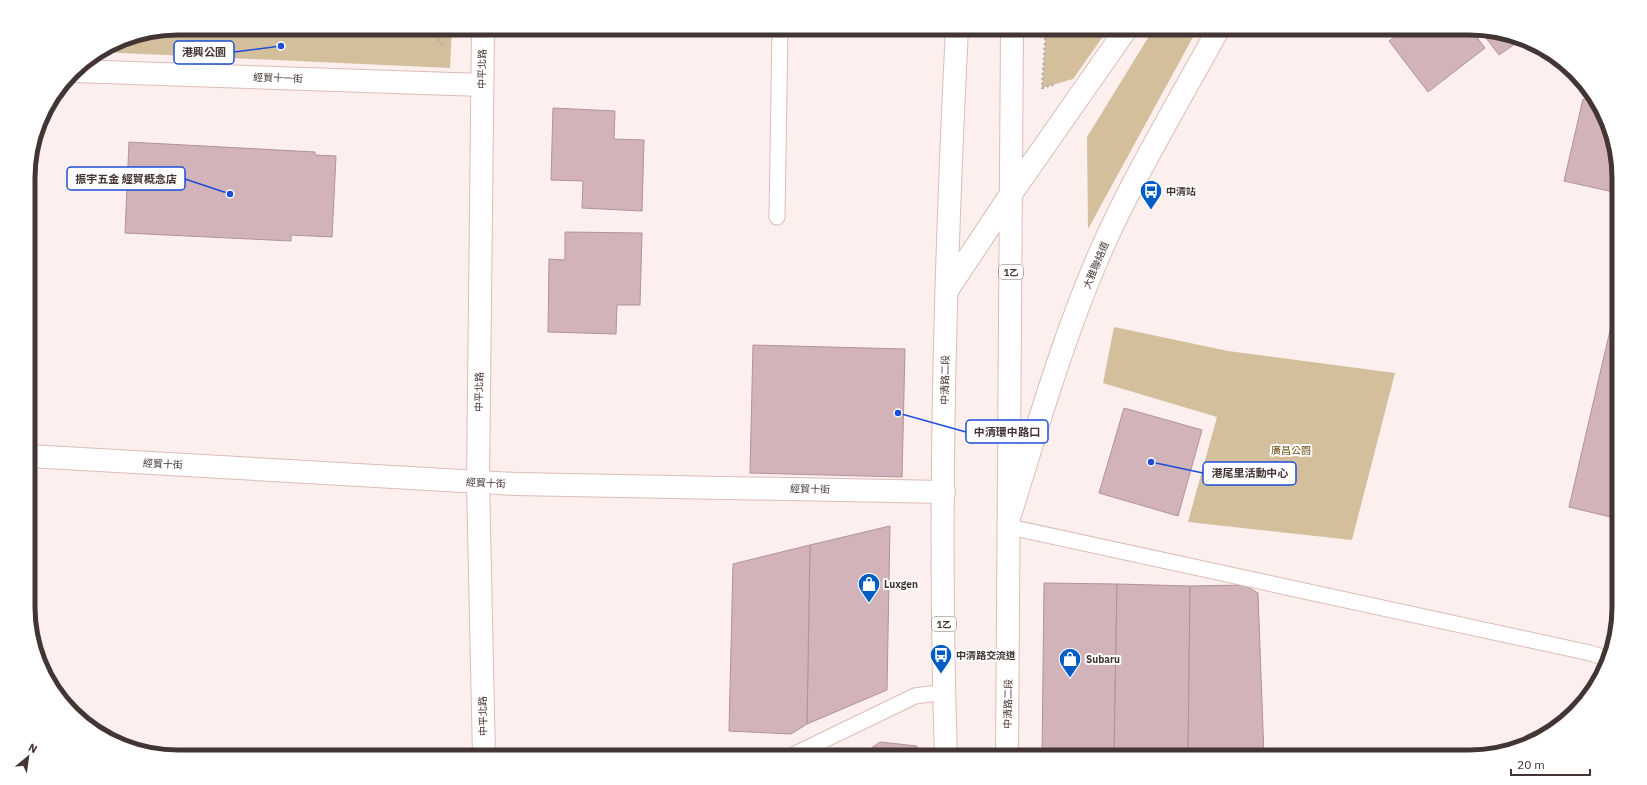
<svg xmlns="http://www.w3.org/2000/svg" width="1647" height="785" viewBox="0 0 1647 785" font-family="'IBM Plex Sans','Noto Sans TC',sans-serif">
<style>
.green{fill:#d3bf9c}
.building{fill:#d2b3ba;stroke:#b19299}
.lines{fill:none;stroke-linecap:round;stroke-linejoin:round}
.service-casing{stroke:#dcbdb7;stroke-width:17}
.minor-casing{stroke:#dcbdb7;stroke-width:24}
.tertiary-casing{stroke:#dcbdb7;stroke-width:24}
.primary-casing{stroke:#dcbdb7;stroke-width:24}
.path{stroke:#b7a9a7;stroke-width:2.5;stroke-dasharray:2 3;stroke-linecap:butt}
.service{stroke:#fff;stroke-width:15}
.minor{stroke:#fff;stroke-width:22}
.tertiary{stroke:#fff;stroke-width:22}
.primary{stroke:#fff;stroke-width:22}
.labels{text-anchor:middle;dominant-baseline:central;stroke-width:4;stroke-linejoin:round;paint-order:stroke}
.shield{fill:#fff;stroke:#7b7270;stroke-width:1}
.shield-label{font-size:9px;font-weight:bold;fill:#423533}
.street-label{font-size:10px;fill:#423533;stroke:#fff}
.poi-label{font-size:10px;font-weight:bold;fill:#423533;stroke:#fff;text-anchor:start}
.park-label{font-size:10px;fill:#6c5114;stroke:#fff}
.rim{fill:none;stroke:#423533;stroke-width:5}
.leader{fill:none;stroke:#1d4ed8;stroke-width:1.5}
.callout-dot{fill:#1d4ed8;stroke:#fff;stroke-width:1.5}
.callout{fill:#fff;stroke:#1d4ed8;stroke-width:1.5}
.callout-label{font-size:11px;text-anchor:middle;font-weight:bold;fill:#423533}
</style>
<rect width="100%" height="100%" fill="#fdefed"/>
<g class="green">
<path d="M178 28H452L450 68 100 52 121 39Z"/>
<path d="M1046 28H1109L1073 79 1042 88Z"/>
<path d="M1154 28H1198L1088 229 1087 137Z"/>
<path d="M1114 327 1228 351 1395 373 1352 540 1188 522 1217 417 1103 383Z"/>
</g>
<g class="building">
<path d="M1406 28H1470L1485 48 1428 92 1389 41Z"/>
<path d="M1480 30 1522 39 1499 55Z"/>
<path d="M1583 99 1597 102 1608 121 1618 159V193L1564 181Z"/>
<path d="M553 108 615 111 614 139 644 140 642 211 582 208 583 181 551 180Z"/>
<path d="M129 142 315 152V155L336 156 332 237 291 235V241L125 233Z"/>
<path d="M565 232 642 233 640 305H617L616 334 548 332 549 259 565 260Z"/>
<path d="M1618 296 1619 519 1569 507Z"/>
<path d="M753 345 905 349 902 477 750 473Z"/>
<path d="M1124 408 1202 430 1178 516 1099 493Z"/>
<path d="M890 526 887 690 807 724 810 545Z"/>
<path d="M810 545 807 724 791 734 729 731 733 564Z"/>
<path d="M1044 583 1117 584 1114 757H1042Z"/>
<path d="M1117 584 1190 586 1188 757H1114Z"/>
<path d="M1244 585 1258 593 1264 757H1188L1190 586Z"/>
<path d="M880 742 917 746 916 757H858Z"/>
</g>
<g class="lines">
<g class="service-casing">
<g id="service">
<path d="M777 217 780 28"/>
<path d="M1010 527 1590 653 1609 659"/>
<path d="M789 757 915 696 944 692"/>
</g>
</g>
<g class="minor-casing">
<g id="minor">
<path d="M483 28 478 482 484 757"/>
<path d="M74 71 482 85"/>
<path d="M29 456 515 484 944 492"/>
</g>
</g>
<g class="tertiary-casing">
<g id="tertiary">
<path d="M948 289 1011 194 1127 28"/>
<path d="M1011 512C1038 425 1063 338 1099 255 1133 177 1178 103 1219 28"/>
</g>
</g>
<g class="primary-casing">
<g id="primary">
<path d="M946 757C938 514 945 270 957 28"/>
<path d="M1007 757 1012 28"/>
</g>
</g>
<g class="path">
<path d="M428 28 445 47"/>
<path d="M1046 28 1042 88 1056 84"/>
</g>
<use href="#service" class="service"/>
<use href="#minor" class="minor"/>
<use href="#tertiary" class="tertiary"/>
<use href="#primary" class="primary"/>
</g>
<defs>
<g id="bus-pin" transform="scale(1.15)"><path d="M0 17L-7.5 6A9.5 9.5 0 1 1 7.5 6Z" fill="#005dc6" stroke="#fff"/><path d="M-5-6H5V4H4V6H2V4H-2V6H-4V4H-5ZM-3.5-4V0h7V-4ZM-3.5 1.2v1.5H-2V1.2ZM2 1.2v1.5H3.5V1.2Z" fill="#fff"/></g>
<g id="shop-pin" transform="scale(1.15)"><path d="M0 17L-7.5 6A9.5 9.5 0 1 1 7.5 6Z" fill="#005dc6" stroke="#fff"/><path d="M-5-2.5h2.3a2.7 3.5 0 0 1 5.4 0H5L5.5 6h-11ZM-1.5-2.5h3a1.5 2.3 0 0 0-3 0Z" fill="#fff"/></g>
</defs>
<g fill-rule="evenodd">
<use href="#bus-pin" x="1151" y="191"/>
<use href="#shop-pin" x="869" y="584"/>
<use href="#bus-pin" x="941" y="655"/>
<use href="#shop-pin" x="1070" y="659"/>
</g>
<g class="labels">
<g class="shield">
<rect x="999" y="265" width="24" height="14" rx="3"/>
<rect x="932" y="617" width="24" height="14" rx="3"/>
</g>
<g class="shield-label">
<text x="1011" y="272">1乙</text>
<text x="944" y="624">1乙</text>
</g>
<g class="street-label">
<text transform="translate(482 69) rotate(-89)">中平北路</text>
<text transform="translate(278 78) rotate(2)">經貿十一街</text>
<text transform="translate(1096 265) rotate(-67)">大雅聯絡道</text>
<text transform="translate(945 380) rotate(-89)">中清路二段</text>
<text transform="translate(479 392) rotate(-89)">中平北路</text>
<text transform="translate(163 464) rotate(3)">經貿十街</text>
<text transform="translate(486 483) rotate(3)">經貿十街</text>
<text transform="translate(810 489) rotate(1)">經貿十街</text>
<text transform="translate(1008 704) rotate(-89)">中清路二段</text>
<text transform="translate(483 716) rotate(-91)">中平北路</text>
</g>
<g class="poi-label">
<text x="1166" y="191">中清站</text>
<text x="884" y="584">Luxgen</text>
<text x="956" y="655">中清路交流道</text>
<text x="1086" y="659">Subaru</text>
</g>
<g class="park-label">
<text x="1291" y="450">廣昌公園</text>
</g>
</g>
<path d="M0 0H1647V785H0ZM178 35H1469A143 143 0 0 1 1612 178V607A143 143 0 0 1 1469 750H178A143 143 0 0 1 35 607V178A143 143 0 0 1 178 35Z" fill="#fff" fill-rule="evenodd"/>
<path class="rim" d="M178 35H1469A143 143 0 0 1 1612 178V607A143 143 0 0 1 1469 750H178A143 143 0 0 1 35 607V178A143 143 0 0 1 178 35Z"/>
<path class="leader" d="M281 46L234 52M230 194L185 179M898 413L966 432M1151 462L1203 473"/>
<g class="callout-dot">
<circle cx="281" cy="46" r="4"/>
<circle cx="230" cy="194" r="4"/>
<circle cx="898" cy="413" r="4"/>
<circle cx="1151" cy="462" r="4"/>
</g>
<g class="callout">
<rect x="174" y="41" width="60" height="23" rx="4"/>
<rect x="67" y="167" width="118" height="23" rx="4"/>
<rect x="966" y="420" width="82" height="23" rx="4"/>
<rect x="1203" y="462" width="93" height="23" rx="4"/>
</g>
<g class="callout-label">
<text x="204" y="56">港興公園</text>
<text x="126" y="183">振宇五金 經貿概念店</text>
<text x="1007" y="436">中清環中路口</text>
<text x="1250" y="477">港尾里活動中心</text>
</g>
<g transform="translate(28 757) rotate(29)" stroke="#ffffff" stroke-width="3" paint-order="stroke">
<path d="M0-3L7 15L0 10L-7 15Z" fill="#423533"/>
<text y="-6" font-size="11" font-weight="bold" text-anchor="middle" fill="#423533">N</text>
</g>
<path d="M1511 769v6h79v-6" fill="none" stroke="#423533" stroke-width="2"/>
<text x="1517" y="769" font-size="12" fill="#423533" stroke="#ffffff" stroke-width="3" paint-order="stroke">20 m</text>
</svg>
